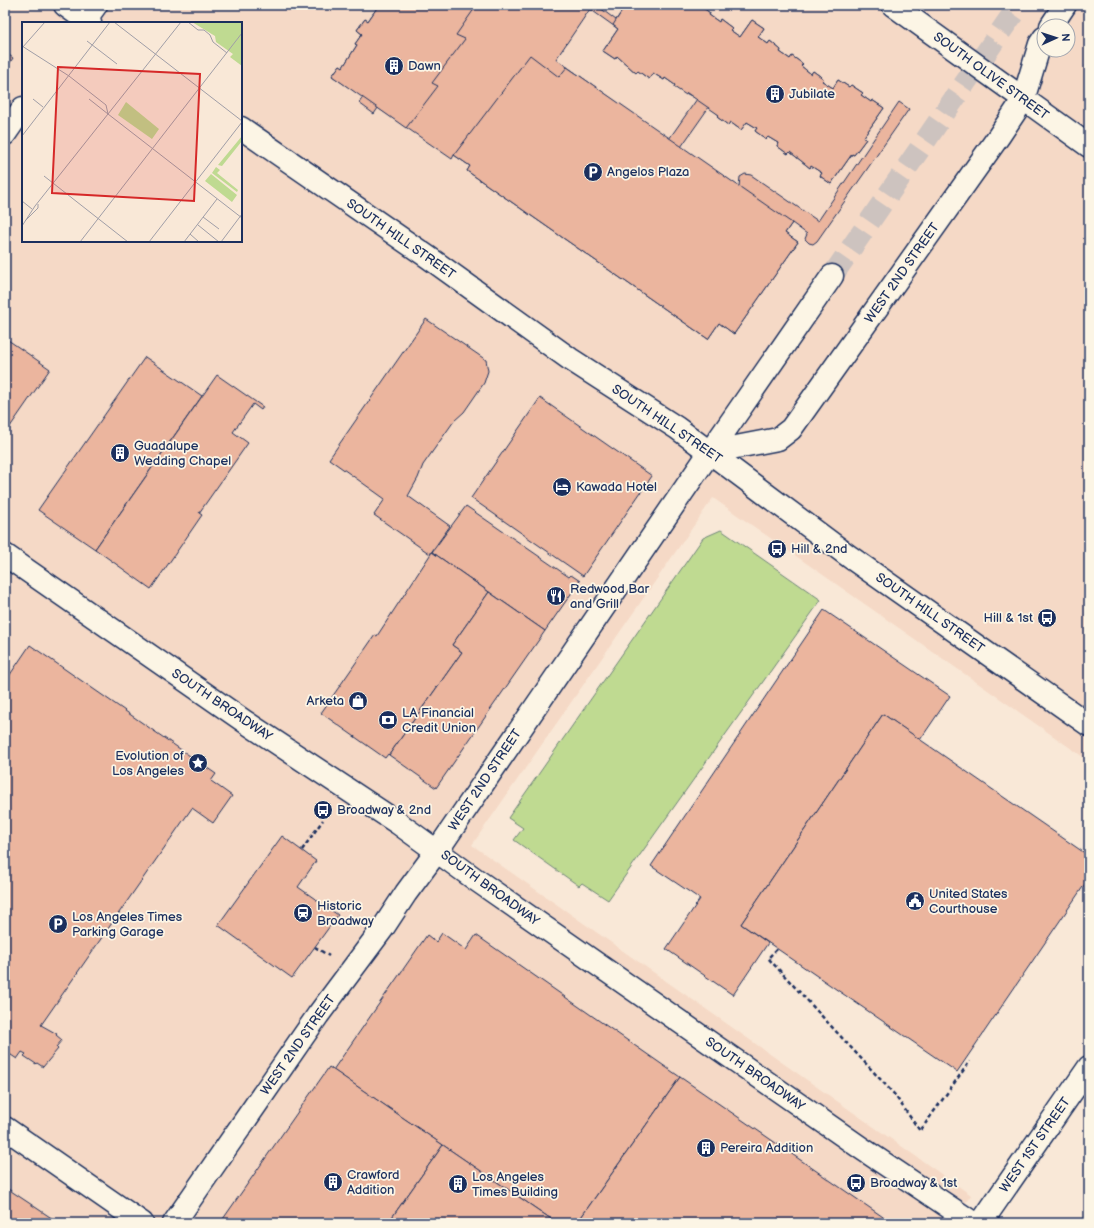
<svg xmlns="http://www.w3.org/2000/svg" width="1094" height="1228" viewBox="0 0 1094 1228" font-family="'Balsamiq Sans',sans-serif">
<style>
.built{fill:#f5d9c6;fill-rule:evenodd}
.green{fill:#bfda91;stroke:#6d8478}
.building{fill:#ebb59e;stroke:#1b2f5e;fill-rule:evenodd}
.lines{fill:none;stroke-linecap:round;stroke-linejoin:round}
.major-tunnel{stroke:#cdc3bf;stroke-width:22;stroke-dasharray:22 11;stroke-linecap:butt}
.minor-casing{stroke:#1b2f5e;stroke-width:25}
.major-casing{stroke:#1b2f5e;stroke-width:25}
.path{stroke:#1b2f5e;stroke-width:2.5;stroke-dasharray:4 3;stroke-linecap:butt}
.minor{stroke:#fcf5e5;stroke-width:22}
.major{stroke:#fcf5e5;stroke-width:22}
.labels{text-anchor:middle;dominant-baseline:central;stroke-width:3.5;stroke-linejoin:round;paint-order:stroke}
.poi-label{font-size:13px;fill:#1b2f5e;stroke:#fcf5e5;text-anchor:start}
.street-label{font-size:13px;fill:#1b2f5e;stroke:#fcf5e5}
.inset-road{fill:none;stroke:#a09ea7;stroke-width:1}
.view{fill:#d62828;fill-opacity:0.15;stroke:#d62828;stroke-width:2}
.inset-edge{fill:none;stroke:#1b2f5e;stroke-width:2}
</style>
<rect width="100%" height="100%" fill="#f9e8d7"/>
<filter id="ink" filterUnits="userSpaceOnUse"><feTurbulence type="fractalNoise" baseFrequency=".025" numOctaves="2"/><feDisplacementMap in="SourceGraphic" scale="8" xChannelSelector="R" yChannelSelector="G"/><feConvolveMatrix kernelMatrix="1 2 1 2 8 2 1 2 1" color-interpolation-filters="sRGB"/></filter>
<g filter="url(#ink)">
<path class="built" d="M5 5H1089V761L713 498 472 845 971 1195 951 1223H5ZM23 23H241V241H23ZM1044 26H1068V50H1044Z"/>
<path class="green" d="M721 530 821 600 608 900 582 883 579 886 514 840 523 828 508 818 703 538Z"/>
<g class="building">
<path d="M379 5H596L616 20 626 5H694L697 7 699 5 710 13 709 15 719 22 720 19 732 28 730 30 740 37 752 20 764 28 758 37 768 44 770 41 781 50 780 52 790 59 792 56 803 64 801 66 811 74 813 71 824 79 822 81 833 88 838 80 849 87 851 85 863 93 861 95 871 102 872 100 884 108 863 138 866 139 854 155 852 154 831 184 820 176 822 173 811 166 810 168 790 152 788 154 777 146 778 143 768 137 766 139 755 131 757 128 747 122 741 130 730 122 728 125 717 117 719 115 709 107 681 147 739 187 740 177 745 174 751 175 818 221 899 102 909 109 817 241 813 244 809 243 805 239 807 234 792 223 785 233 798 242 734 334 719 323 708 339 467 171 470 166 454 155 452 159 378 108 374 114 359 103 363 97 332 76 340 65 343 67 357 45 355 44 362 34 357 30 365 19 368 21ZM590 9 618 29 603 51 615 59 617 56 636 73 638 71 649 79 653 73 664 80 665 78 675 85 674 87 697 99 669 139 556 59Z"/>
<path d="M379 5H477L456 35 465 39 432 83 438 86 406 128 332 76 340 65 343 67 357 45 355 44 362 34 357 30 365 19 368 21Z"/>
<path d="M626 5H694L697 7 699 5 710 13 709 15 719 22 720 19 732 28 730 30 740 37 752 20 764 28 758 37 768 44 770 41 781 50 780 52 790 59 792 56 803 64 801 66 811 74 813 71 824 79 822 81 833 88 838 80 849 87 851 85 863 93 861 95 871 102 872 100 884 108 863 138 866 139 854 155 852 154 831 184 820 176 822 173 811 166 810 168 790 152 788 154 777 146 778 143 768 137 766 139 755 131 757 128 747 122 741 130 730 122 728 125 717 117 719 115 687 93 686 95 674 87 675 85 665 78 664 80 653 73 649 79 638 71 636 73 617 56 615 59 603 51 618 29 613 25Z"/>
<path d="M5 52 13 58 5 70Z"/>
<path d="M530 55 559 77 567 67 792 223 785 233 798 242 734 334 719 323 708 339 467 171 470 166 454 155Z"/>
<path d="M1086 65H1089V99Z"/>
<path d="M426 319 486 360 488 371 484 383 464 412 454 421 423 465 418 478 408 496 450 526 430 554 374 515 385 499 329 459Z"/>
<path d="M8 340 50 369 5 434V344Z"/>
<path d="M145 357 202 396 95 549 38 510Z"/>
<path d="M217 375 263 407 261 410 253 404 233 432 248 443 199 513 202 515 151 589 95 549Z"/>
<path d="M540 398 652 476 583 576 471 498Z"/>
<path d="M466 506 569 577 571 575 580 581 545 631 432 552Z"/>
<path d="M432 552 489 592 452 645 462 652 389 755 388 754 385 758 321 713 375 635 377 636Z"/>
<path d="M489 592 545 631 436 788 389 755 462 652 452 645Z"/>
<path d="M824 610 950 696 920 740 883 714 741 924 768 943 733 995 666 949 700 899 651 866Z"/>
<path d="M30 645 216 774 211 781 232 796 213 823 192 808 41 1025 57 1034 56 1035 62 1040 56 1047 58 1049 43 1067 37 1063 36 1064 24 1056 26 1054 22 1052 17 1059 5 1051V682Z"/>
<path d="M883 714 1089 856V878L957 1072 741 924Z"/>
<path d="M282 836 316 861 298 887 338 915 292 978 218 925Z"/>
<path d="M442 933 466 950 476 935 680 1077 577 1223H557L333 1070 427 935 436 942Z"/>
<path d="M329 1067 443 1145 388 1223H229L223 1219Z"/>
<path d="M680 1077 886 1219 883 1223H577Z"/>
<path d="M443 1145 557 1223H388Z"/>
<path d="M5 1187 59 1223H5Z"/>
</g>
<g class="lines">
<path class="major-tunnel" d="M832 276 1019 5"/>
<g class="minor-casing">
<path id="minor" d="M174 1223 318 1015 383 928 406 893 437 851 710 452 778 439 791 429 999 136 1023 100"/>
</g>
<g class="major-casing">
<g id="major">
<path d="M65 5 90 23"/>
<path d="M893 5 1089 146"/>
<path d="M83 23 96 5"/>
<path d="M1051 26 1065 5"/>
<path d="M1023 100 1040 44 1044 38"/>
<path d="M241 128 428 257 570 359 677 428 850 557 1089 725"/>
<path d="M5 134 23 108"/>
<path d="M710 452 832 276"/>
<path d="M5 555 244 721 398 823 475 879 861 1148 973 1223"/>
<path d="M5 1128 142 1223"/>
<path d="M981 1223 1089 1067"/>
</g>
</g>
<g class="path">
<path d="M302 850 323 820"/>
<path d="M315 947 329 956"/>
<path d="M777 949 768 958 894 1094 920 1131 970 1061"/>
</g>
<use href="#minor" class="minor"/>
<use href="#major" class="major"/>
</g>
</g>
<defs>
<g id="building-disc" transform="scale(1)"><circle r="9.5" fill="#1b2f5e" stroke="#fcf5e5"/><path d="M-4-6H4V6H1V3H-1V6H-4ZM-2.5-4.3h1.7v1.8h-1.7ZM.8-4.3h1.7v1.8H.8ZM-2.5-1h1.7V.8h-1.7ZM.8-1h1.7V.8H.8Z" fill="#fff"/></g>
<g id="parking-disc" transform="scale(1)"><circle r="9.5" fill="#1b2f5e" stroke="#fcf5e5"/><path d="M-3.5-5.5H1a3.5 3.5 0 0 1 0 7H-1V5.5H-3.5ZM-1-3.4V-.6H.8a1.4 1.4 0 0 0 0-2.8Z" fill="#fff"/></g>
<g id="hotel-disc" transform="scale(1)"><circle r="9.5" fill="#1b2f5e" stroke="#fcf5e5"/><path d="M-6-4.5h1.5V1H6V5H4.5V3h-9V5H-6ZM-4 0a1.8 1.8 0 1 1 3.6 0ZM.5 0V-2.5h3Q6-2.5 6 0Z" fill="#fff"/></g>
<g id="bus-disc" transform="scale(1)"><circle r="9.5" fill="#1b2f5e" stroke="#fcf5e5"/><path d="M-5-6H5V4H4V6H2V4H-2V6H-4V4H-5ZM-3.5-4V0h7V-4ZM-3.5 1.2v1.5H-2V1.2ZM2 1.2v1.5H3.5V1.2Z" fill="#fff"/></g>
<g id="restaurant-disc" transform="scale(1)"><circle r="9.5" fill="#1b2f5e" stroke="#fcf5e5"/><path d="M-5-6h1v4h1v-4h1v4h1v-4h1v5L-1.5 .5V6h-2V.5L-5-1ZM5-6V6H3V1.5H1.5Q1.5-4 5-6Z" fill="#fff"/></g>
<g id="shop-disc" transform="scale(1)"><circle r="9.5" fill="#1b2f5e" stroke="#fcf5e5"/><path d="M-5-2.5h2.3a2.7 3.5 0 0 1 5.4 0H5L5.5 6h-11ZM-1.5-2.5h3a1.5 2.3 0 0 0-3 0Z" fill="#fff"/></g>
<g id="bank-disc" transform="scale(1)"><circle r="9.5" fill="#1b2f5e" stroke="#fcf5e5"/><path d="M-6-4H6V4H-6ZM0-2.3a2.3 2.3 0 1 0 0 4.6a2.3 2.3 0 1 0 0-4.6Z" fill="#fff"/></g>
<g id="sight-disc" transform="scale(1)"><circle r="9.5" fill="#1b2f5e" stroke="#fcf5e5"/><path d="M0-6L1.8-2.2L6-1.7L2.9 1.2L3.7 5.4L0 3.3L-3.7 5.4L-2.9 1.2L-6-1.7L-1.8-2.2Z" fill="#fff"/></g>
<g id="civic-disc" transform="scale(1)"><circle r="9.5" fill="#1b2f5e" stroke="#fcf5e5"/><path d="M-.6-6.5H3V-4.5H.6V-3L4-1V1h2V6H-6V1h2V-1L-.6-3ZM-1.2 2.5V6h2.4V2.5Z" fill="#fff"/></g>
<g id="station-disc" transform="scale(1)"><circle r="9.5" fill="#1b2f5e" stroke="#fcf5e5"/><path d="M-3-6H3Q5-6 5-4V2Q5 4 3 4L4.5 6H3L1.5 4h-3L-3 6H-4.5L-3 4Q-5 4-5 2V-4Q-5-6-3-6ZM-3.5-4v3h7v-3ZM-3.5 1v1.5H-2V1ZM2 1v1.5H3.5V1Z" fill="#fff"/></g>
</defs>
<g fill-rule="evenodd">
<use href="#building-disc" x="394" y="66"/>
<use href="#building-disc" x="775" y="94"/>
<use href="#parking-disc" x="593" y="172"/>
<use href="#building-disc" x="120" y="453"/>
<use href="#hotel-disc" x="562" y="487"/>
<use href="#bus-disc" x="777" y="549"/>
<use href="#restaurant-disc" x="556" y="596"/>
<use href="#bus-disc" x="1047" y="618"/>
<use href="#shop-disc" x="358" y="701"/>
<use href="#bank-disc" x="388" y="720"/>
<use href="#sight-disc" x="198" y="763"/>
<use href="#bus-disc" x="323" y="810"/>
<use href="#civic-disc" x="915" y="901"/>
<use href="#station-disc" x="303" y="913"/>
<use href="#parking-disc" x="58" y="924"/>
<use href="#building-disc" x="706" y="1148"/>
<use href="#building-disc" x="333" y="1182"/>
<use href="#bus-disc" x="856" y="1183"/>
<use href="#building-disc" x="458" y="1184"/>
</g>
<g class="labels">
<g class="poi-label">
<text x="408" y="66">Dawn</text>
<text x="789" y="94">Jubilate</text>
<text x="607" y="172">Angelos Plaza</text>
<text x="134" y="446">Guadalupe<tspan x="134" dy="15">Wedding Chapel</tspan></text>
<text x="576" y="487">Kawada Hotel</text>
<text x="791" y="549">Hill &amp; 2nd</text>
<text x="570" y="589">Redwood Bar<tspan x="570" dy="15">and Grill</tspan></text>
<text x="1033" y="618" text-anchor="end">Hill &amp; 1st</text>
<text x="344" y="701" text-anchor="end">Arketa</text>
<text x="402" y="713">LA Financial<tspan x="402" dy="15">Credit Union</tspan></text>
<text x="184" y="756" text-anchor="end">Evolution of<tspan x="184" dy="15">Los Angeles</tspan></text>
<text x="337" y="810">Broadway &amp; 2nd</text>
<text x="929" y="894">United States<tspan x="929" dy="15">Courthouse</tspan></text>
<text x="317" y="906">Historic<tspan x="317" dy="15">Broadway</tspan></text>
<text x="72" y="917">Los Angeles Times<tspan x="72" dy="15">Parking Garage</tspan></text>
<text x="720" y="1148">Pereira Addition</text>
<text x="347" y="1175">Crawford<tspan x="347" dy="15">Addition</tspan></text>
<text x="472" y="1177">Los Angeles<tspan x="472" dy="15">Times Building</tspan></text>
<text x="870" y="1183">Broadway &amp; 1st</text>
</g>
<g class="street-label">
<text transform="translate(991 76) rotate(36)">SOUTH OLIVE STREET</text>
<text transform="translate(401 239) rotate(35)">SOUTH HILL STREET</text>
<text transform="translate(902 273) rotate(-55)">WEST 2ND STREET</text>
<text transform="translate(667 424) rotate(34)">SOUTH HILL STREET</text>
<text transform="translate(930 613) rotate(35)">SOUTH HILL STREET</text>
<text transform="translate(222 705) rotate(34)">SOUTH BROADWAY</text>
<text transform="translate(485 780) rotate(-56)">WEST 2ND STREET</text>
<text transform="translate(490 888) rotate(36)">SOUTH BROADWAY</text>
<text transform="translate(298 1045) rotate(-55)">WEST 2ND STREET</text>
<text transform="translate(755 1074) rotate(35)">SOUTH BROADWAY</text>
<text transform="translate(1035 1145) rotate(-55)">WEST 1ST STREET</text>
</g>
</g>
<g transform="translate(22 22)">
<rect width="220" height="220" fill="#f9e8d7"/>
<path d="M170 0H220V44L208 35 211 32 194 20 193 14ZM104 80 137 107 130 117 96 93ZM220 114V119L200 144 196 143ZM194 145 198 148 195 151 216 168 215 170 190 151ZM189 152 215 173 210 180 183 159Z" fill="#bfda91"/>
<path class="inset-road" d="M92 0 220 99M166 0 176 8H182L188 13 191 20 205 31M65 19 95 42M0 24 47 54M0 26 23 0M47 54 84 83 86 92 220 196M11 77 21 85M67 77 86 92M0 114 88 0M22 154 106 220M0 179 10 187M181 195 197 207M3 199 16 186V182M176 203 197 220M0 204 13 184 159 0M168 212 177 220M58 220 220 11M127 220 220 100M162 220 195 177M199 220 220 192"/>
<path class="view" d="M36 45 178 52 172 179 30 171Z"/>
<rect width="220" height="220" class="inset-edge"/>
</g>
<rect width="1094" height="1228" fill="none" stroke="#fcf5e5" stroke-width="20"/>
<rect x="10" y="10" width="1074" height="1208" fill="none" stroke="#1b2f5e" stroke-width="1.5" filter="url(#ink)"/>
<g transform="translate(1056 38) rotate(87)"><circle r="19" fill="#fcf5e5" stroke="#a2a6af"/>
<path d="M0-3L7 15L0 10L-7 15Z" fill="#1b2f5e"/>
<text y="-6" font-size="11" font-weight="bold" text-anchor="middle" fill="#1b2f5e">N</text>
</g>
</svg>
